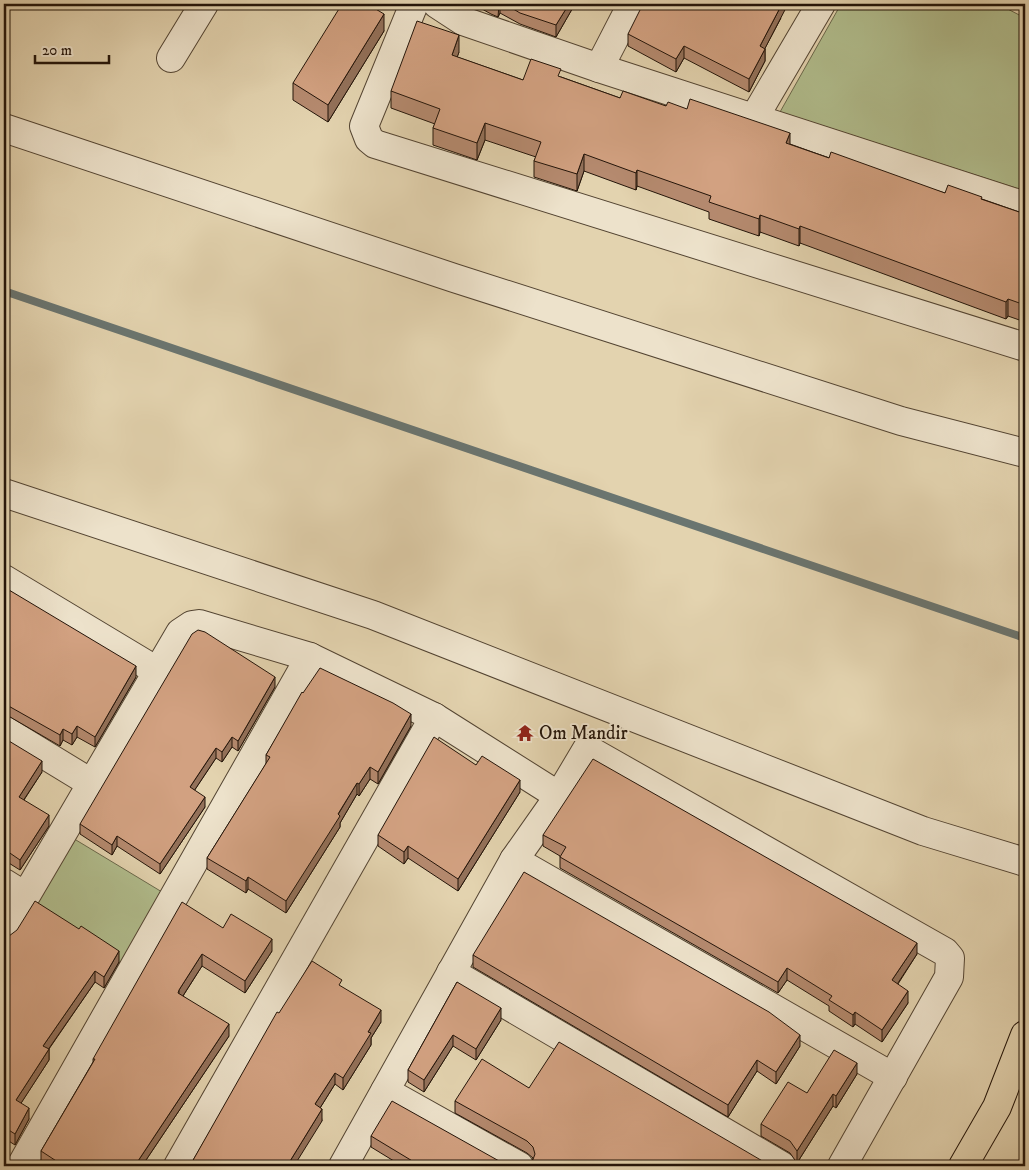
<svg xmlns="http://www.w3.org/2000/svg" width="1029" height="1170" viewBox="0 0 1029 1170" font-family="'IM FELL DW Pica',serif">
<style>
.green{fill:#b1bd8d;stroke:#6a684b}
.lines{fill:none;stroke-linecap:round;stroke-linejoin:round}
.stream{stroke:#6a7570;stroke-width:8}
.minor-casing{stroke:#534432;stroke-width:30}
.major-casing{stroke:#231409;stroke-width:30}
.minor{stroke:#ede2cb;stroke-width:28}
.major{stroke:#e3d3af;stroke-width:28}
.wall{fill:#b58a6f;stroke:#231409}
.shaded-wall{fill:#93715a;stroke:#231409}
.building{fill:#d2a181;stroke:#231409}
.labels{text-anchor:middle;dominant-baseline:central;stroke-width:4;stroke-linejoin:round;paint-order:stroke}
.poi-label{font-size:19px;fill:#231409;stroke:#ede2cb;text-anchor:start}
</style>
<rect width="100%" height="100%" fill="#e3d3af"/>
<filter id="stains"><feTurbulence type="fractalNoise" baseFrequency=".004" numOctaves="4"/><feColorMatrix values="0 0 0 0 .2 0 0 0 0 .09 0 0 0 0 .02 0 0 0 .5 -.17"/></filter>
<radialGradient id="worn" r=".72"><stop offset=".6" stop-color="#630" stop-opacity="0"/><stop offset="1" stop-color="#630" stop-opacity=".3"/></radialGradient>
<g class="green">
<path d="M841 4H998L1025 18V191L780 112Z"/>
<path d="M71 837 167 895 124 965 28 908Z"/>
</g>
<g class="lines">
<path class="stream" d="M4 291 1025 638"/>
<g class="minor-casing">
<g id="minor">
<path d="M414 4 364 126 369 139 375 144 1025 347"/>
<path d="M437 4 463 21 599 68 1025 206"/>
<path d="M171 58 204 4"/>
<path d="M599 68 632 4"/>
<path d="M754 118 821 4"/>
<path d="M4 128 454 278 901 421 1025 453"/>
<path d="M4 493 373 615 923 831 1025 862"/>
<path d="M4 579 157 671"/>
<path d="M4 730 91 783"/>
<path d="M514 860 893 1077"/>
<path d="M4 883 25 896"/>
<path d="M4 933 180 633 192 625 199 624 310 657 434 717 559 796"/>
<path d="M451 972 782 1166"/>
<path d="M385 1091 519 1166"/>
<path d="M21 1166 310 657"/>
<path d="M178 1166 434 717"/>
<path d="M343 1166 514 860 559 796 587 749 945 952 950 958 949 977 842 1166"/>
</g>
</g>
<g class="major-casing">
<path id="major" d="M963 1166 997 1107 1025 1035"/>
</g>
<use href="#minor" class="minor"/>
<use href="#major" class="major"/>
</g>
<g class="wall">
<path d="M373 4V7L384 31 328 122 293 100V83Z"/>
<path d="M473 4H575L556 37 520 24 500 13 498 17 491 14Z"/>
<path d="M781 18 765 48V61L749 92 684 58 676 72 628 46V34Z"/>
<path d="M459 52 457 57 523 80 561 77 620 98 666 106 790 144 829 158 945 193 982 199 1025 214V322L1008 316 1006 319 800 243 799 246 760 232 759 236 709 219V212L637 186 636 190 584 171 577 191 534 177V161L536 157 485 140 477 160 433 145V128L435 124 391 108V91Z"/>
<path d="M4 587 136 677 95 747 77 737 72 745 63 740 60 746 5 714Z"/>
<path d="M275 687 238 751 232 747 222 762 216 758 194 791 205 807 160 874 117 846 112 855 80 834V824Z"/>
<path d="M303 693 411 726 378 784 370 779 359 796 357 794 340 823V827L286 913 248 889 246 893 207 869V858L266 764V755Z"/>
<path d="M4 738 42 772 24 800 49 826 20 870 4 860Z"/>
<path d="M476 765 520 792 458 891 408 858 404 864 378 846V835Z"/>
<path d="M543 835 917 954 898 984 908 1003 882 1042 855 1024 853 1027 829 1011V1006L787 980 778 993 560 868V856L543 846Z"/>
<path d="M223 928 272 951 245 993 202 966 183 996 229 1036 142 1166H46L41 1163V1151L93 1062V1059Z"/>
<path d="M4 944 119 962 104 988 95 982 49 1049V1060L21 1103 29 1119 15 1145 4 1138Z"/>
<path d="M473 955 800 1046 776 1084 757 1071 728 1117 473 967Z"/>
<path d="M457 982 501 1020 476 1060 453 1046 424 1092 408 1082V1070Z"/>
<path d="M279 1013 381 1022 371 1038V1045L343 1090 335 1084 320 1108 322 1121 192 1162Z"/>
<path d="M857 1074 836 1108 833 1106 797 1163 790 1153 761 1136V1124L807 1093Z"/>
<path d="M529 1088 771 1166 532 1162 533 1158 527 1153 455 1113V1101Z"/>
<path d="M371 1136 508 1166H402L371 1147Z"/>
</g>
<g class="shaded-wall">
<path d="M499 4H500V13L498 17Z"/>
<path d="M569 4H575L556 37V25Z"/>
<path d="M782 4H788L760 58V46Z"/>
<path d="M384 14V31L328 122V105Z"/>
<path d="M459 35V52L452 72V55Z"/>
<path d="M684 46V58L676 72V59Z"/>
<path d="M765 49V61L749 92V79Z"/>
<path d="M485 123V140L477 160V143Z"/>
<path d="M790 133V150L786 143Z"/>
<path d="M584 154V171L577 191V174Z"/>
<path d="M637 170V186L636 190V173Z"/>
<path d="M760 215V232L759 236V219Z"/>
<path d="M800 226V243L799 246V229Z"/>
<path d="M1008 299V316L1006 319V302Z"/>
<path d="M136 666V677L95 747V737Z"/>
<path d="M275 677V687L238 751V741Z"/>
<path d="M4 704H5V714L4 715Z"/>
<path d="M411 714V726L378 784V772Z"/>
<path d="M77 726V737L72 745V734Z"/>
<path d="M63 729V740L60 746V735Z"/>
<path d="M232 737V747L222 762V752Z"/>
<path d="M216 748V758L190 797V787Z"/>
<path d="M42 761V772L19 807V797Z"/>
<path d="M370 767V779L359 796V784Z"/>
<path d="M520 780V792L458 891V879Z"/>
<path d="M357 783V794L340 823V827L286 913V901Z"/>
<path d="M205 797V807L160 874V864Z"/>
<path d="M49 815V826L20 870V860Z"/>
<path d="M117 836V846L112 855V845Z"/>
<path d="M408 846V858L404 864V852Z"/>
<path d="M248 877V889L246 893V881Z"/>
<path d="M272 939V951L245 993V981Z"/>
<path d="M917 943V954L892 992V980Z"/>
<path d="M119 951V962L104 988V977Z"/>
<path d="M202 954V966L179 1002V990Z"/>
<path d="M787 968V980L778 993V982Z"/>
<path d="M95 971V982L43 1057V1046Z"/>
<path d="M908 991V1003L882 1042V1030Z"/>
<path d="M501 1008V1020L476 1060V1049Z"/>
<path d="M381 1010V1022L371 1038V1045L343 1090V1078L368 1032Z"/>
<path d="M855 1012V1024L853 1027V1015Z"/>
<path d="M229 1024V1036L142 1166H136V1164Z"/>
<path d="M453 1035V1046L424 1092V1080Z"/>
<path d="M800 1035V1046L776 1084V1072Z"/>
<path d="M49 1049V1060L16 1111V1100Z"/>
<path d="M757 1060V1071L728 1117V1105Z"/>
<path d="M857 1063V1074L836 1108V1096Z"/>
<path d="M335 1073V1084L315 1116V1104Z"/>
<path d="M833 1094V1106L797 1163V1151Z"/>
<path d="M29 1108V1119L15 1145V1134Z"/>
<path d="M322 1109V1121L294 1166H287Z"/>
</g>
<g class="building">
<path d="M342 4H370L369 5 384 14 328 105 293 83Z"/>
<path d="M505 4H569L556 25 520 13Z"/>
<path d="M643 4H782L760 46 765 49 749 79 684 46 676 59 628 34Z"/>
<path d="M417 21 459 35 452 55 523 80 531 59 561 69 558 76 620 98 623 91 666 106 668 102 687 109 690 99 790 133 786 143 829 158 831 152 945 193 948 185 982 197 981 199 1025 214V305L1008 299 1006 302 800 226 799 229 760 215 759 219 709 202 711 196 637 170 636 173 584 154 577 174 534 161 541 142 485 123 477 143 433 128 440 109 391 91Z"/>
<path d="M4 587 136 666 95 737 77 726 72 734 63 729 60 735 5 704H4Z"/>
<path d="M198 630 205 632 275 677 238 741 232 737 222 752 216 748 190 787 205 797 160 864 117 836 112 845 80 824 192 634Z"/>
<path d="M320 668 393 703 411 714 378 772 370 767 359 784 357 783 338 814 340 816 286 901 248 877 246 881 207 858 270 757 266 755 302 692 303 693Z"/>
<path d="M434 737 476 765 482 756 520 780 458 879 408 846 404 852 378 835Z"/>
<path d="M4 738 42 761 19 797 49 815 20 860 4 849Z"/>
<path d="M593 759 917 943 892 980 908 991 882 1030 855 1012 853 1015 829 1000 832 996 787 968 778 982 560 857 566 847 543 835Z"/>
<path d="M524 872 769 1012 800 1035 776 1072 757 1060 728 1105 473 955Z"/>
<path d="M35 901 79 929 81 926 119 951 104 977 95 971 43 1046 49 1049 16 1100 29 1108 15 1134 4 1127V944L9 936 17 930Z"/>
<path d="M182 902 223 928 231 914 272 939 245 981 202 954 179 990 178 993 229 1024 136 1164 138 1165 137 1166H64L41 1151 95 1059H93Z"/>
<path d="M312 961 342 980 339 985 381 1010 368 1032 371 1033 343 1078 335 1073 315 1104 322 1109 287 1166H187L192 1162 277 1012 279 1013Z"/>
<path d="M457 982 501 1008 476 1049 453 1035 424 1080 408 1070Z"/>
<path d="M559 1042 771 1166H528L532 1162 535 1154 533 1147 527 1141 455 1101 482 1059 529 1088Z"/>
<path d="M834 1050 857 1063 836 1096 833 1094 797 1151 790 1141 761 1124 788 1082 807 1093Z"/>
<path d="M392 1101 508 1166H412L414 1162 371 1136Z"/>
</g>
<defs>
<g id="temple-bare" transform="scale(1.35)"><path d="M0-6L5-2H3V0L6.5 2.5H4V6H1.5V3h-3V6H-4V2.5H-6.5L-3 0V-2H-5Z" fill="#8f2418" stroke="#ede2cb" stroke-width="2.5" paint-order="stroke"/></g>
</defs>
<g fill-rule="evenodd">
<use href="#temple-bare" x="525" y="733"/>
</g>
<g class="labels">
<g class="poi-label">
<text x="539" y="733">Om Mandir</text>
</g>
</g>
<rect width="1029" height="1170" fill="none" stroke="#e3d3af" stroke-width="20"/>
<rect x="5" y="5" width="1019" height="1160" fill="none" stroke="#231409" stroke-width="2.5"/>
<rect x="10" y="10" width="1009" height="1150" fill="none" stroke="#231409"/>
<path d="M35 55v8h74v-8" fill="none" stroke="#231409" stroke-width="2.5"/>
<text x="42" y="55" font-size="15" fill="#231409" stroke="#ede2cb" stroke-width="4" paint-order="stroke">20 m</text>
<rect width="100%" height="100%" filter="url(#stains)"/>
<rect width="100%" height="100%" fill="url(#worn)"/>
</svg>
